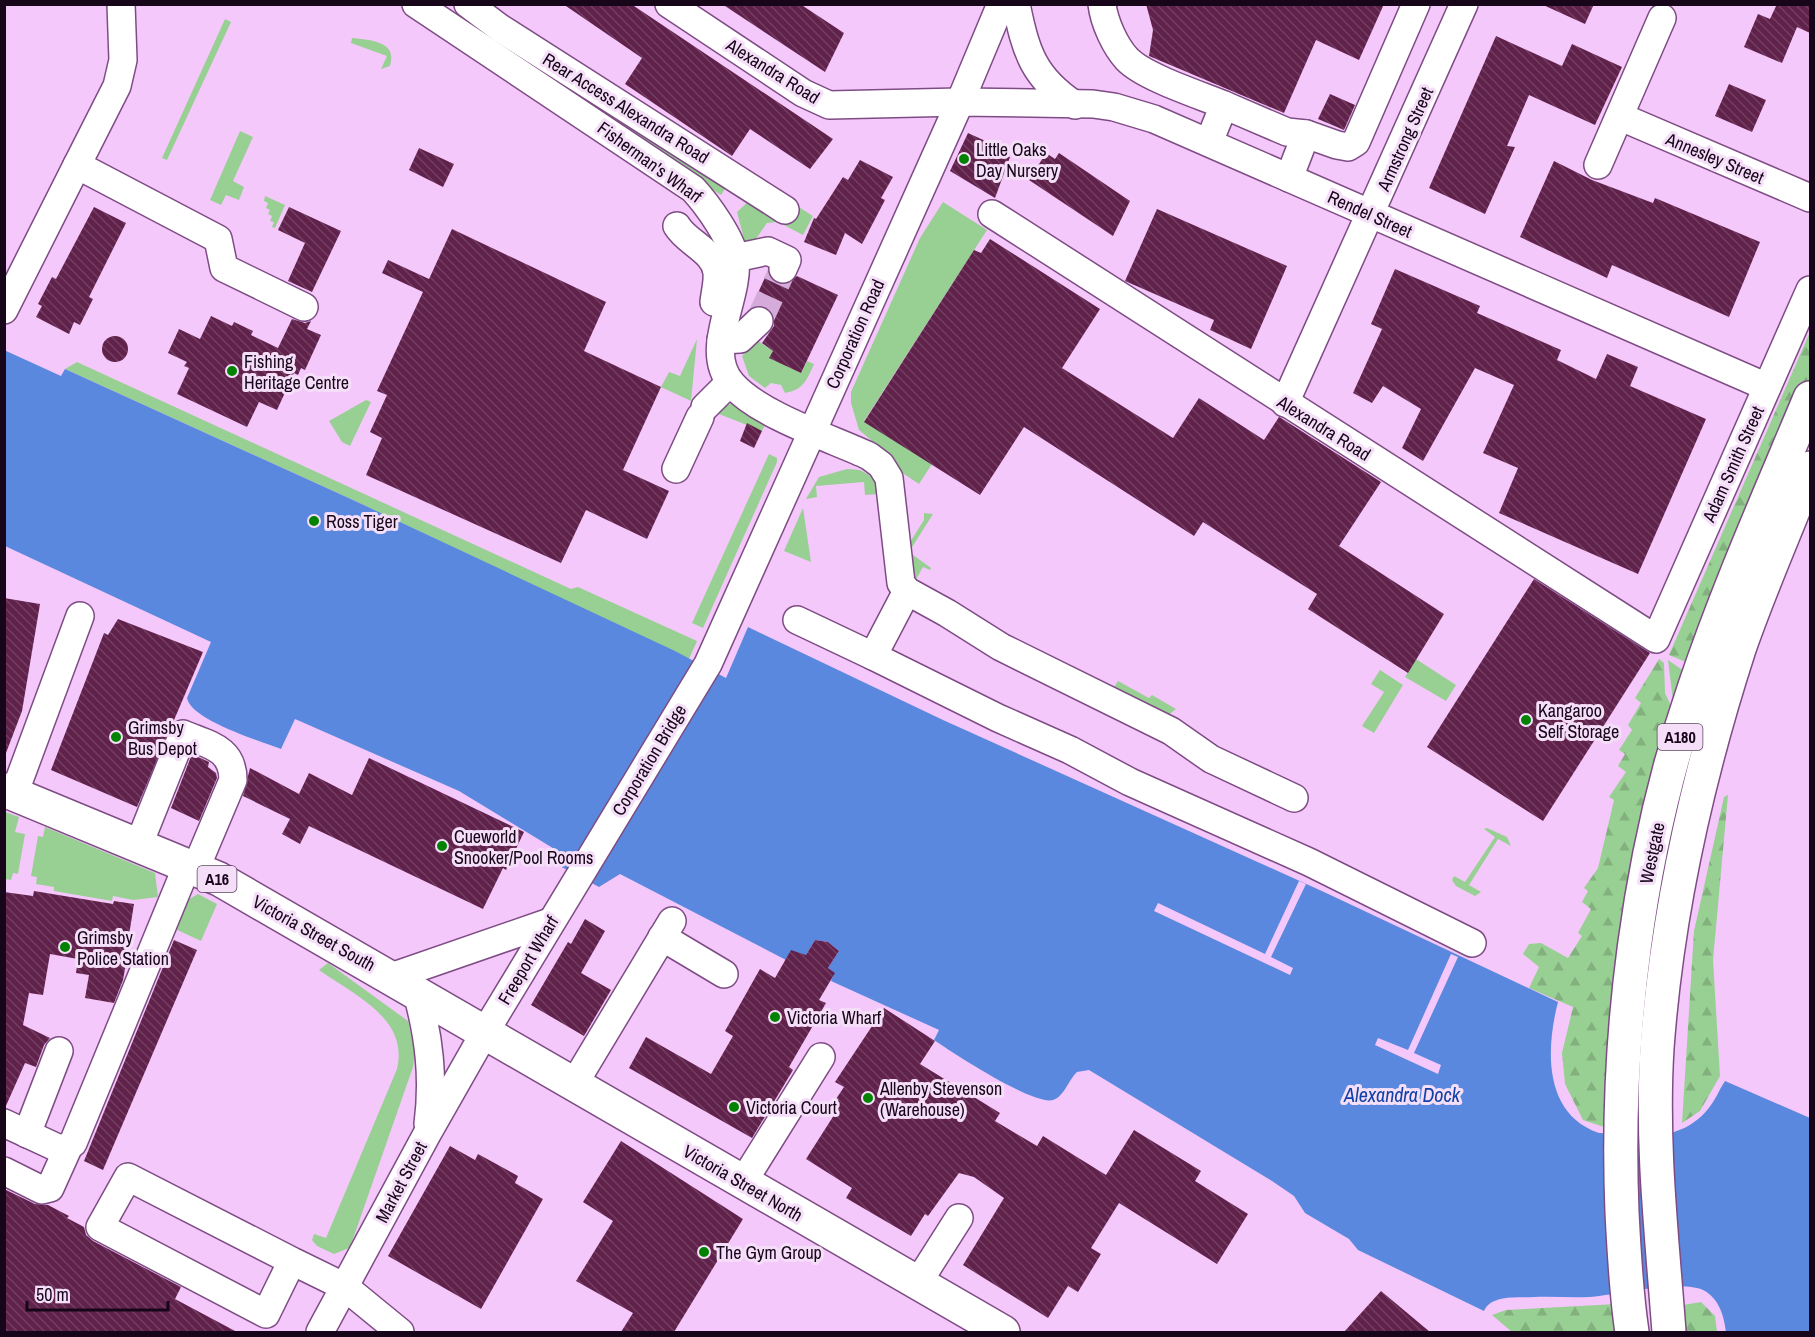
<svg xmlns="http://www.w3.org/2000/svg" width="1815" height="1337" viewBox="0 0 1815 1337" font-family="'Archivo Narrow',sans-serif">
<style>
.green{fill:#98d093}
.forest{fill:url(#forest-firs)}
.water{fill:#5b88df}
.pier{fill:#f5c8fb}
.building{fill:url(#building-back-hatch)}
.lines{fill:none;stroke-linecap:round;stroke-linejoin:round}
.minor-tunnel{stroke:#d4abd9;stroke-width:27;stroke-dasharray:27 14;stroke-linecap:butt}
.minor-casing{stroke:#7e4c84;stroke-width:30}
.highway-casing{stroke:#7e4c84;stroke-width:36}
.minor{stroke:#fff;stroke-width:27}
.highway{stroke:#fff;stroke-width:33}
.poi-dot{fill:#018301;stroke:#f5dff8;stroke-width:2}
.labels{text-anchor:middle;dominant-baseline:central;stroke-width:6;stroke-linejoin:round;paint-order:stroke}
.shield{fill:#f5dff8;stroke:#5a465d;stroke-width:1.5}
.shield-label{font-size:16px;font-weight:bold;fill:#17051a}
.street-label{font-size:18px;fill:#17051a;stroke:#f5dff8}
.poi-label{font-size:18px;fill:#17051a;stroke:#f5dff8;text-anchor:start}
.water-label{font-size:20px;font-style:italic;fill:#1141a7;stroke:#f5dff8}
</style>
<defs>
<pattern id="forest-firs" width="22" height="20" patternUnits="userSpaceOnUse" patternTransform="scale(1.5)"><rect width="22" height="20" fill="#98d093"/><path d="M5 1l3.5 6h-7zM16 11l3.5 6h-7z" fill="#82b17e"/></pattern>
<pattern id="building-back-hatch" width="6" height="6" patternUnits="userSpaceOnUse" patternTransform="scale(1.5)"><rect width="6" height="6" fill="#60214b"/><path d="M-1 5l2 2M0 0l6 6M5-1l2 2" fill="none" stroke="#723e61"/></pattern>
</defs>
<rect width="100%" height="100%" fill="#f5c8fb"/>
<g class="green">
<path d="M225 19 231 22 167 160 162 158Z"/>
<path d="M352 38C370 40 398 41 390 66L381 69 387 56 351 43Z"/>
<path d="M518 44 729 182 721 195 509 58Z"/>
<path d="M240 131 253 137 233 181 244 187 239 200 226 195 221 205 210 200Z"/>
<path d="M265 196 285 205 275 228 272 227 274 222 270 221 272 216 268 214 270 210 266 208 268 203 264 201Z"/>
<path d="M752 198 794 204 813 216 803 235 778 222 767 223 751 246 745 243 737 212Z"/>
<path d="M943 202 987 230 864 421 932 464 919 484 901 472 892 457 859 430 851 403V392L920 238Z"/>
<path d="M697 339 691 401 661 387 669 372 680 376Z"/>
<path d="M758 341 773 351 770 358 801 373 807 361 814 364C807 380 803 390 785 393L781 385 771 383 765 388 749 376 742 356Z"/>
<path d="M77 362 571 589 578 587 697 641 689 659 353 500 65 369Z"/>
<path d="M366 400 371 402 350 446 342 442 329 421Z"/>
<path d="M733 403 766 423 762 431 719 414 723 407Z"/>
<path d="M769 454 777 458V462L703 628 692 623Z"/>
<path d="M847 469 860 470 880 481 878 494 865 495 864 482 816 486 817 497 806 499 819 477Z"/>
<path d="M803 508 811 562 784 551Z"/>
<path d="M924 513 933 514 909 552 931 568 930 570 923 567 914 583 920 589 908 580 904 543 910 542 924 520Z"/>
<path d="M1416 659 1456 685 1446 701 1405 677Z"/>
<path d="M1668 660 1684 671 1673 701Z"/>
<path d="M1380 670 1403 685 1374 733 1362 726 1384 692 1371 684Z"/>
<path d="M1118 681 1149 698 1152 695 1176 709 1167 716 1111 692Z"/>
<path d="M5 812 19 817 15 832 25 834 18 874 13 873 11 880 5 879Z"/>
<path d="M45 827 155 873 158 897 133 900 113 896 112 901 54 891V887L36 884 37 877 31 876 38 836 43 837Z"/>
<path d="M1487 828 1507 837 1511 846 1498 839 1469 885 1481 892 1475 896 1456 886 1452 880 1454 876 1465 882 1495 837 1484 829Z"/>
<path d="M198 894 217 904 201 941 173 928 184 902Z"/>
<path d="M328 963 408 1021 415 1052 413 1067 354 1236 349 1248 334 1254 317 1246 312 1240 314 1234 326 1238 397 1069C409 1018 354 995 319 970Z"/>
</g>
<g class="forest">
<path d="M1810 332V381L1693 665 1669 655Z"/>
<path d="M1659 659 1664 663 1665 693 1671 706 1632 874 1607 1073 1604 1127 1583 1120 1565 1084 1562 1053 1573 1007 1529 988 1539 967 1523 954 1529 944 1541 943 1568 958 1582 936 1578 933 1591 909 1582 902 1588 891 1584 888 1598 868 1614 800 1609 797 1626 772 1618 766 1625 754 1619 750 1632 730 1628 725 1641 703 1635 698Z"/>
<path d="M1728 795 1713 960 1720 1076 1700 1111 1682 1123 1694 931 1724 797Z"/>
<path d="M1701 1302 1715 1316 1717 1332H1686L1683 1305Z"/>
<path d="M1616 1304 1622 1332H1512L1492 1315 1506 1310Z"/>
</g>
<path class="water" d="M4 350 61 376 65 369 353 500 675 651 726 678 748 627 943 720 1324 892 1558 1002C1546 1048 1543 1114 1599 1133 1640 1134 1678 1145 1708 1109 1715 1101 1719 1090 1725 1081L1810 1118V1332H1726C1724 1316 1719 1298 1703 1290 1680 1279 1616 1295 1589 1297 1571 1298 1552 1296 1534 1297 1519 1298 1491 1294 1484 1311L1358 1250 1349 1239 1305 1213 1294 1196 1272 1181 1089 1070 1077 1072C1069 1079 1064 1097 1053 1100 1034 1106 953 1053 934 1040L939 1030 831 981 834 973 828 968 839 951 828 942 815 940 806 955 786 960 620 874 599 887 556 864 561 853 459 791 295 719 281 749C260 741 191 720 187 698L211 642 5 546Z"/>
<g class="pier">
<path d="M1299 881 1306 884 1271 957 1293 968 1290 975 1154 911 1158 903 1265 954Z"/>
<path d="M1451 954 1458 957 1414 1053 1441 1065 1438 1074 1375 1045 1378 1038 1408 1050Z"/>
</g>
<g class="building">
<path d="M563 4H631L833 139 810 169 750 129 732 156 625 84 642 58Z"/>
<path d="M722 4H800L844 33 825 72Z"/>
<path d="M1146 4H1384L1359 60 1316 40 1284 113 1149 56 1153 30Z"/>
<path d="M1541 4H1594L1585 24Z"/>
<path d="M1777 4H1810V33L1797 27 1782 63 1744 47 1758 14 1770 19Z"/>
<path d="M1496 36 1562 66 1572 44 1622 67 1595 125 1529 95 1507 146 1515 147 1485 214 1429 188Z"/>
<path d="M1729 84 1766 100 1752 132 1715 116Z"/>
<path d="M1330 94 1355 105 1344 130 1318 119Z"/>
<path d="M968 133 992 144 989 149 1010 157 995 198 950 171Z"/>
<path d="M419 148 454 164 443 187 409 170Z"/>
<path d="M1046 153 1055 159 1059 153 1130 201 1113 236 1029 180Z"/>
<path d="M860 160 893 177 881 198 885 200 862 244 845 233 836 255 804 242 814 218 816 219 843 177 848 180Z"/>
<path d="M1554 161 1592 180 1653 203 1655 198 1760 242 1729 317 1612 265 1607 278 1520 237Z"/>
<path d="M94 207 126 223 89 297 93 299 80 325 74 322 69 334 36 317 42 306 38 304 52 277 56 279Z"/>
<path d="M289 207 341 231 312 292 288 281 305 243 278 230Z"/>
<path d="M1157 209 1287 266 1251 349 1210 330 1214 320 1125 281Z"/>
<path d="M452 229 606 302 584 351 661 387 623 470 669 491 647 539 586 510 561 563 366 475 382 438 370 432 387 395 377 391 423 292 382 273 388 260 429 279Z"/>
<path d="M990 239 1100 309 1062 368 1173 438 1199 398 1264 440 1279 417 1281 418 1381 482 1339 546 1444 614 1408 673 1308 609 1317 594 1258 557 1203 522 1194 536 1024 427 980 495 864 422 974 250 981 253Z"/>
<path d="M1395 269 1480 306 1477 313 1561 350 1557 360 1596 379 1607 354 1638 367 1630 386 1706 419 1638 574 1499 513 1518 468 1483 453 1514 385 1475 368 1423 461 1402 448 1421 409 1383 386 1372 403 1353 393 1382 329 1371 324Z"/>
<path d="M768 271 777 284 785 285 797 276 838 295 801 373 769 358 773 351 762 343 774 326V317L764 306 751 308Z"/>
<path d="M211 316 232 326 234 322 253 331 251 335 278 348 292 319 305 323 311 321 307 329 321 335 305 370 301 368 298 375 294 373 277 410 259 402 247 427 177 394 189 368 184 366 187 362 168 353 179 329 200 339Z"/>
<circle cx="115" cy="349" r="13"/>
<path d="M747 423 762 431 754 448 740 441Z"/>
<path d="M1534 579 1650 653 1543 821 1427 747Z"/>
<path d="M4 598 40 604 22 711 6 753Z"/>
<path d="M118 619 203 652 137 807 51 770 104 633 108 635Z"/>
<path d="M192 754 209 762 208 767 216 773 217 778 199 821 171 808Z"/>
<path d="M369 758 524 832 506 870 503 868 483 909 309 826 300 844 282 834 290 819 243 796 250 768 299 794 309 773 352 795Z"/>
<path d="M34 891 113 904 114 901 134 904 129 935H131L123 980 114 1003 85 998 89 975 76 973 78 959 50 954 43 995 29 993 23 1025 50 1038 44 1045 36 1067 25 1063 5 1108 4 892 33 896Z"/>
<path d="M585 919 605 931 581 973 611 990 584 1036 531 1005 568 942 571 944Z"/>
<path d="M174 940 197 950 103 1170 84 1161Z"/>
<path d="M815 940 828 942 839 951 828 968 835 973 819 1000 826 1003 789 1067 793 1070 752 1138 629 1068 646 1037 711 1074 733 1036 725 1031 760 969 775 978 791 950 806 955Z"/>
<path d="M884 1008 935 1041 920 1064 1000 1113 995 1121 1037 1146 1043 1136 1106 1175 1134 1130 1201 1171 1195 1181 1248 1214 1217 1264 1119 1203 1091 1248 1101 1254 1078 1292 1068 1286 1048 1318 963 1265 1004 1198 974 1177 959 1173 928 1216 925 1214 911 1236 846 1198 852 1188 806 1159 836 1112 830 1108 844 1087 835 1082Z"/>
<path d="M621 1141 743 1219 674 1332H621L633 1313 576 1281 613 1221 583 1202Z"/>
<path d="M450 1146 475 1160 478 1154 518 1176 515 1183 543 1199 481 1309 388 1256Z"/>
<path d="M4 1189 35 1204 48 1205 69 1216 67 1218 84 1227 86 1235 93 1241 181 1287 175 1299 237 1332H4Z"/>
<path d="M1381 1291 1430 1332H1344Z"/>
</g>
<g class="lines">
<path class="minor-tunnel" d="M759 321 783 269"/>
<g class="minor-casing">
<g id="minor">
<path d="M416 4 693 189C707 204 732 239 735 259 740 298 702 350 732 384 759 415 830 438 869 456L881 465 889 478 901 583 907 591 947 613 1001 647 1171 731 1211 759 1294 798"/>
<path d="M468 4 500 28 785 210"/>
<path d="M669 4 803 93 829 105 960 102 1093 104 1114 107 1154 119 1767 387"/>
<path d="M1016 4C1026 52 1033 77 1075 105"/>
<path d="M1102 4C1104 22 1115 46 1127 59 1144 77 1200 95 1224 105"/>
<path d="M1621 117 1810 198"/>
<path d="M1209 142 1224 105 1287 132 1306 134 1337 145 1348 147 1356 142 1416 4"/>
<path d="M77 165 117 86 123 60 121 4"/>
<path d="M1598 165 1662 18"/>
<path d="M1289 178 1306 134"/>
<path d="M992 214 1656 639 1810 290"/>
<path d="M677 226C687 243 715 251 717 273 718 282 715 293 714 302"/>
<path d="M735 258 768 251 787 260 783 269"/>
<path d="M4 310 77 165 218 239 224 268 304 307"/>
<path d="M721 340 740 339 759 321"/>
<path d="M1285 403 1464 4"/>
<path d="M705 407 730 382"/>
<path d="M676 469 700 417"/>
<path d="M797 620 873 656 907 591"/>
<path d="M873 656 998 718 1070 750 1130 782 1309 862 1472 943"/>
<path d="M14 794 80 616"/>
<path d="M139 844 183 734C209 745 233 748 233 780L195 870"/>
<path d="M662 937 724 974"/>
<path d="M391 977 550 922"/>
<path d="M417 993C429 1037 434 1078 428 1124"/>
<path d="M574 1084 672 921"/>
<path d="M4 1123 62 1150 73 1143 187 866"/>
<path d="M27 1134 59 1051"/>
<path d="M4 1171 42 1190 50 1188 68 1148"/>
<path d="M743 1182 821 1057"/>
<path d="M292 1261 128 1177 100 1227 266 1314 292 1261 345 1287 400 1332"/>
<path d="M917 1284 959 1218"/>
<path d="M320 1332 427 1134 485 1032 708 664 960 102 1001 4"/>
</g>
</g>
<g class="highway-casing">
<g id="highway">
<path d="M4 790 219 879 1003 1332"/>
<path d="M1632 1332C1626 1293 1624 1252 1622 1212 1615 1038 1638 851 1695 686 1728 588 1770 494 1810 398"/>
<path d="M1669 1332C1662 1237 1651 1143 1657 1048 1667 912 1697 779 1739 649 1760 588 1787 528 1810 468"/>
</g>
</g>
<use href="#minor" class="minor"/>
<use href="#highway" class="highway"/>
</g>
<g class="poi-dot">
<circle cx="964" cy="159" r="6"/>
<circle cx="232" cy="371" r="6"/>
<circle cx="314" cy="521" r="6"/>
<circle cx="1526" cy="720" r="6"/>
<circle cx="116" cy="737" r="6"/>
<circle cx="442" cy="846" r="6"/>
<circle cx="65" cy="947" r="6"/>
<circle cx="775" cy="1017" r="6"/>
<circle cx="868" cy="1098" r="6"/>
<circle cx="734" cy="1107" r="6"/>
<circle cx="704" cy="1252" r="6"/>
</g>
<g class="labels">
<g class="shield">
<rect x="1657.5" y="724" width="45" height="26" rx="4.5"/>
<rect x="197.5" y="866" width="39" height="26" rx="4.5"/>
</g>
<g class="shield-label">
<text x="1680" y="737">A180</text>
<text x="217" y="879">A16</text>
</g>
<g class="street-label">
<text transform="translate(773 71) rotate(32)">Alexandra Road</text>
<text transform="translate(626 108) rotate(32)">Rear Access Alexandra Road</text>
<text transform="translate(1405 139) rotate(-66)">Armstrong Street</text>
<text transform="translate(1715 158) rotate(23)">Annesley Street</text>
<text transform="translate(650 162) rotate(36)">Fisherman's Wharf</text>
<text transform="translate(1370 214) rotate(24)">Rendel Street</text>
<text transform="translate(855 334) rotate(-66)">Corporation Road</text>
<text transform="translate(1324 428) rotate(32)">Alexandra Road</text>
<text transform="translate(1733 464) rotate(-66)">Adam Smith Street</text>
<text transform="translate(649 760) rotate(-59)">Corporation Bridge</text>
<text transform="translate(1652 853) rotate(-78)">Westgate</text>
<text transform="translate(314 933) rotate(29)">Victoria Street South</text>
<text transform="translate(528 960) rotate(-59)">Freeport Wharf</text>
<text transform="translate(401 1182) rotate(-62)">Market Street</text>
<text transform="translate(743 1183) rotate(30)">Victoria Street North</text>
</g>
<g class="poi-label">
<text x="976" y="149">Little Oaks<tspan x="976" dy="21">Day Nursery</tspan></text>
<text x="244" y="361">Fishing<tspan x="244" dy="21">Heritage Centre</tspan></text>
<text x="326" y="521">Ross Tiger</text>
<text x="1538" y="710">Kangaroo<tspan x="1538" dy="21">Self Storage</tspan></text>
<text x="128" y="727">Grimsby<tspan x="128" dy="21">Bus Depot</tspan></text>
<text x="454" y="836">Cueworld<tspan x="454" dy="21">Snooker/Pool Rooms</tspan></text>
<text x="77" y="937">Grimsby<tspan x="77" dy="21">Police Station</tspan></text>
<text x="787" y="1017">Victoria Wharf</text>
<text x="880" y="1088">Allenby Stevenson<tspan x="880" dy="21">(Warehouse)</tspan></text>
<text x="746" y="1107">Victoria Court</text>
<text x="716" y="1252">The Gym Group</text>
</g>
<g class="water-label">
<text x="1402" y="1094">Alexandra Dock</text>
</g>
</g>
<rect width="1815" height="1337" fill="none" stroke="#17051a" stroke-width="12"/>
<path d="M27 1301v9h141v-9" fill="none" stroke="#17051a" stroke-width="3"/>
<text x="36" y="1301" font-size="18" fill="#17051a" stroke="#f5dff8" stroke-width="4.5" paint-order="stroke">50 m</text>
</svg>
